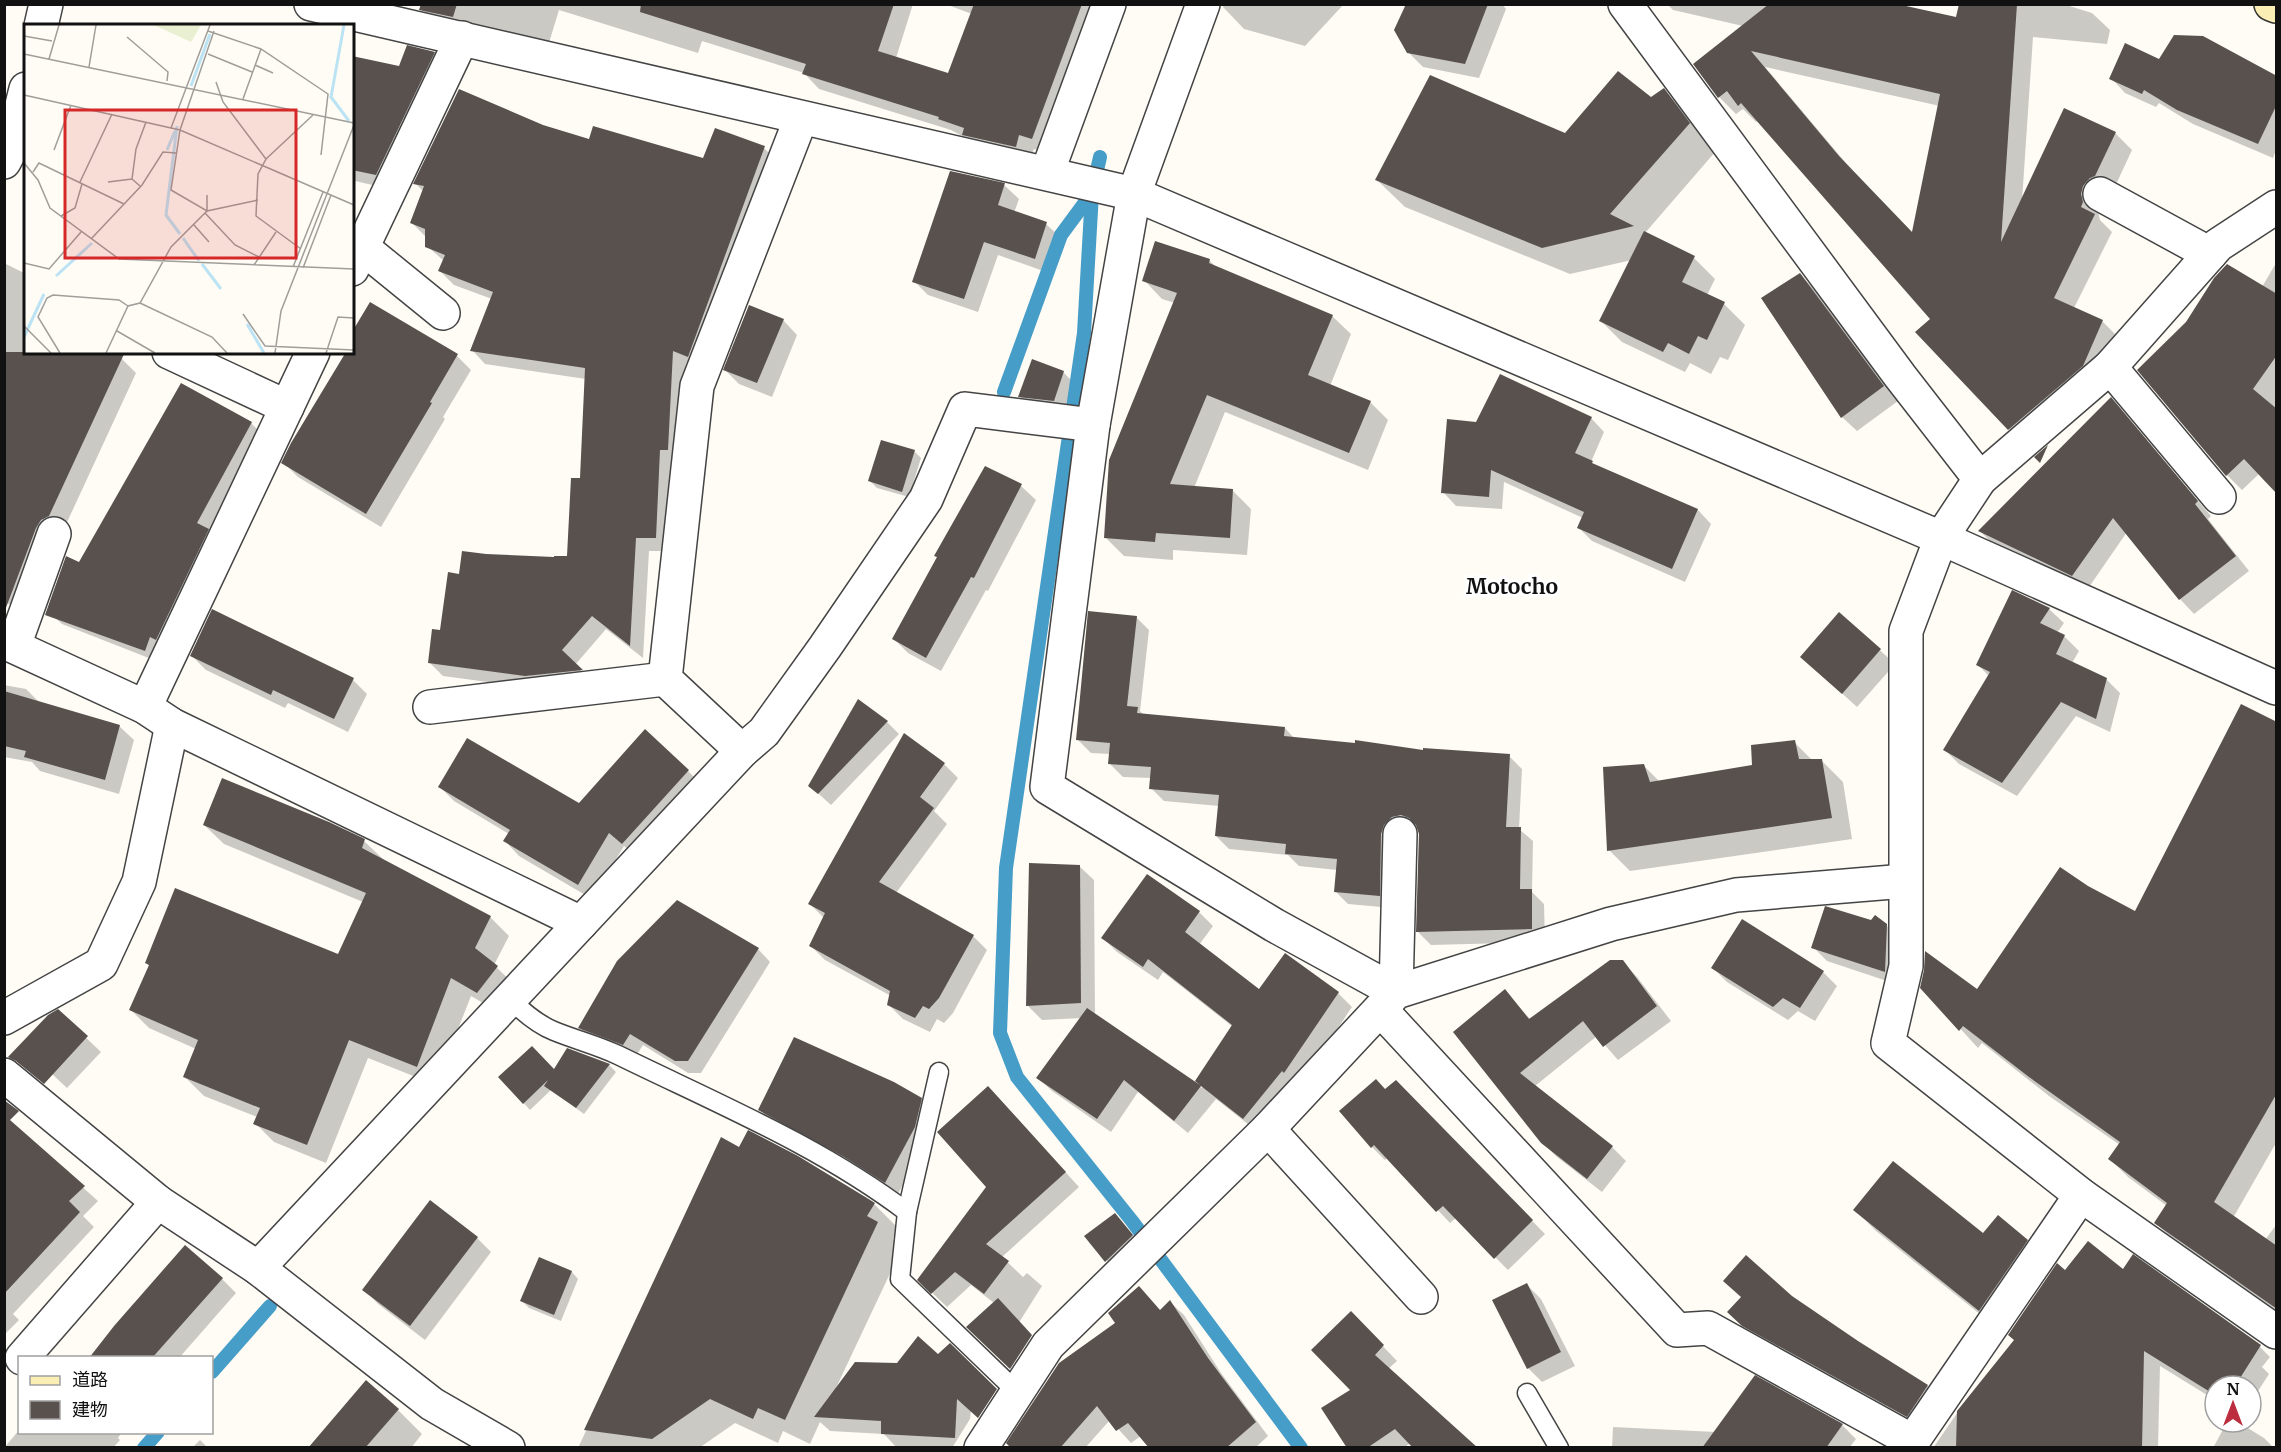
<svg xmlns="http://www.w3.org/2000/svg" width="2281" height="1452" viewBox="0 0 2281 1452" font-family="Merriweather,'Noto Sans JP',serif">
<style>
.shadow{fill:#0003;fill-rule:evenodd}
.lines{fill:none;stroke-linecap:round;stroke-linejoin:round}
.stream{stroke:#469dc8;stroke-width:14}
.building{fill:#59514e;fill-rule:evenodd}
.lane-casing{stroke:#444;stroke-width:21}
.street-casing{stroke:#444;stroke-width:36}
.secondary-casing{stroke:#333;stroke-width:36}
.lane{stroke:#fff;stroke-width:18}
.street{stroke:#fff;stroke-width:33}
.secondary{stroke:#fbeeb4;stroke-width:33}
.labels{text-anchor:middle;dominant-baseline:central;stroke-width:6;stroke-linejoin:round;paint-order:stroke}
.quarter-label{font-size:21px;font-weight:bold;fill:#111;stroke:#fff}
.inset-river{fill:none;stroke:#bce3f4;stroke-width:3}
.inset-road{fill:none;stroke:#9f9e9a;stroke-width:1.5}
.view{fill:#d62828;fill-opacity:0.15;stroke:#d62828;stroke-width:3}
.inset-edge{fill:none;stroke:#111;stroke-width:3}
</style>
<rect width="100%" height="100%" fill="#fefcf5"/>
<g class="shadow">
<path d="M423 4H913L896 58 949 75 972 14 945 4H1104L1047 153 1034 149 1030 161 978 149 966 138 951 130 819 89 804 73 702 41 698 53 559 10 548 46 470 23 467 31 436 24 421 9Z"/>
<path d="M1224 4H1344L1305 46 1244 29 1223 7Z"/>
<path d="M1407 4H1502L1506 9 1479 78 1423 67 1408 52Z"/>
<path d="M1667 4H1907L1906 8 1958 19 1961 4H2063L2092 13 2110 30 2107 44 2033 37 2022 201 2115 133 2132 150 2112 193 2100 203 2098 212 2100 220 2112 232 2074 308 2102 321 2119 338 2026 446 2009 429 1932 319 1758 120 1756 122 1743 109 1736 114 1719 97 1695 65 1743 26 1673 10ZM1765 67 1940 106 1913 234 1856 175Z"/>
<path d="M434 53 448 67 390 189 355 181 352 185V57L400 68Z"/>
<path d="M2160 60 2276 78V150L2273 158 2193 124 2159 103 2156 107 2125 93 2111 78Z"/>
<path d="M1663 90 1691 117 1716 151 1645 233 1694 258 1715 279 1707 295 1724 304 1745 325 1728 360 1720 357 1711 374 1690 363 1685 372 1622 342 1601 321 1632 260 1570 274 1405 207 1377 180 1565 135 1651 99Z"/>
<path d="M542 126 590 141 704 160 764 148 777 161 702 369 686 363 682 463 669 551H649L643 658 606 629 575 665 594 683 540 689 443 676 429 662 461 575 486 556 569 558 582 480 586 379 485 364 472 350 492 299 454 285 440 271 444 261 427 246 425 236 412 223 424 192 415 183Z"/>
<path d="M1004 185 1019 199 1014 213 1046 224 1061 238 1049 273 998 255 978 312 928 295 914 281Z"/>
<path d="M1209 260 1217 268 1332 316 1351 334 1330 386 1370 402 1388 420 1368 470 1225 412 1194 488 1233 491 1251 509 1247 555 1173 550V560L1124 556 1106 538 1175 303 1162 299 1144 280Z"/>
<path d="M4 263 26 274V352L122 359 136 373 26 611 4 602Z"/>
<path d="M2276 263V491L2260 473 2242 490 2227 475 2262 287Z"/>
<path d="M1800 274 1814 289 1898 401 1857 431 1842 417Z"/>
<path d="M371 304 457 356 471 370 443 417 445 419 381 527 298 477 283 462 352 352Z"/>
<path d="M783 320 797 335 772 397 739 384 725 370Z"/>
<path d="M1063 372 1078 387 1068 415 1034 411 1020 396Z"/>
<path d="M181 385 251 423 265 437 159 662 62 624 48 611 80 564Z"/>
<path d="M2111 399 2211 516 2208 519 2249 571 2194 614 2180 599 2127 532 2087 590 1994 545 1980 531Z"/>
<path d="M1591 418 1604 432 1591 462 1595 466 1698 510 1711 524 1685 582 1592 541 1579 528 1583 518 1504 482 1502 509 1456 506 1443 492 1477 423Z"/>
<path d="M914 451 921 458 909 497 877 488 870 481Z"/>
<path d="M986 468 1021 486 1036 500 988 591 986 590 941 671 908 653 893 638Z"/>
<path d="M2049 609 2064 623 2057 633 2064 636 2079 651 2072 663 2106 679 2120 693 2110 732 2076 716 2017 796 1959 764 1945 750 1990 677 1978 665Z"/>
<path d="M1840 614 1895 664 1857 707 1802 657Z"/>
<path d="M1136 617 1149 630 1140 711 1144 715 1285 728 1295 739 1425 752 1509 756 1522 769 1519 829 1533 841 1532 892 1544 904 1545 942 1431 945 1418 932 1419 829 1405 830 1392 908 1348 904 1335 891 1337 870 1299 866 1288 855 1229 849 1216 836 1219 806 1164 801 1151 788 1152 778 1123 777 1110 764V754L1091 753 1078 740Z"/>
<path d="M192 656 353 680 367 694 348 732 288 703 285 708 206 670Z"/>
<path d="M4 685 26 689 40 703 119 726 134 740 119 794 40 771 32 762 4 757Z"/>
<path d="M887 722 899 734 831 805 810 786Z"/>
<path d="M2276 724V1143L2233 1218 2265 1240 2276 1225V1313L2174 1241 2156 1223 2167 1206 2128 1177 2110 1159 2120 1145 2049 1096 1982 1043 1978 1048 1922 987 1977 991 2087 887 2135 913Z"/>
<path d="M1794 742 1813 761H1822L1843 782 1852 839 1630 871 1609 850 1644 766 1660 782 1753 766Z"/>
<path d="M944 764 958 778 934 811 947 824 896 893 973 936 987 950 953 1013 944 1023 937 1019 930 1032 903 1019 889 1005 891 996 825 960 811 946 824 918 810 904Z"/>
<path d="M688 771 702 785 637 857 624 846 592 899 519 856 505 841 509 834 454 801 440 787 579 805Z"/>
<path d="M204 825 364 841 384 860 490 917 509 936 494 965 516 986 497 1011 471 996 436 1085 368 1058 326 1163 274 1142 255 1123 257 1117 204 1096 185 1077 196 1049 149 1028 130 1009 150 966 147 963 338 955 363 902 224 844Z"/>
<path d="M1079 866 1094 880 1095 1015 1202 1088 1233 1027 1163 972 1158 980 1117 952 1103 938 1199 912 1213 926 1199 945 1259 992 1338 993 1352 1007 1299 1086 1258 1132 1216 1099 1188 1133 1138 1092 1111 1132 1052 1091 1038 1078 1082 1018 1042 1020 1027 1005Z"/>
<path d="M1886 925 1901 940 1899 985 1827 961 1813 947Z"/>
<path d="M758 949 770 962 701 1073H688L643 1045 636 1056 592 1040 580 1028Z"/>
<path d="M1623 962 1637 977 1671 1021 1618 1060 1597 1036 1535 1086 1612 1147 1626 1161 1602 1192 1557 1157 1542 1142 1455 1032 1505 991 1531 1020Z"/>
<path d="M1713 968 1823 972 1837 986 1815 1021 1798 1011 1788 1020 1727 982Z"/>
<path d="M58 1011 101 1052 67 1088 36 1059Z"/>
<path d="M609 1065 616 1072 584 1114 551 1090 530 1110 500 1077Z"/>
<path d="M1396 1082 1545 1234 1508 1270 1456 1218 1450 1223 1388 1157 1385 1160 1372 1147 1341 1111 1386 1091Z"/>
<path d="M921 1099 933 1111 926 1140 898 1194 858 1168 772 1122 760 1109Z"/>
<path d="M1002 1102 1079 1187 1002 1257 1023 1277 1027 1273 1042 1286 998 1356 994 1303 971 1285 947 1307 919 1280 988 1187Z"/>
<path d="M4 1117 98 1201 83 1216 94 1227 13 1314 19 1320 4 1335Z"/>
<path d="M721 1139 740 1149 874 1204 898 1228 893 1239 902 1248 836 1388 897 1364 918 1338 971 1411 970 1419 952 1448H897L884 1434 830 1431 820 1422 810 1444 783 1431 778 1443 735 1423 699 1448H578Z"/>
<path d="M1855 1210 1983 1235 2027 1241 2048 1262 2001 1331 1876 1231Z"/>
<path d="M1115 1215 1146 1250 1121 1276 1086 1237Z"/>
<path d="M477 1238 491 1252 425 1340 378 1304 364 1289Z"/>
<path d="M539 1259 572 1272 578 1279 561 1321 529 1308 522 1301Z"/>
<path d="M2065 1272 2254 1341 2270 1357 2262 1367 2269 1374 2251 1402V1386H2215V1400L2160 1366 2158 1448H1933L1962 1406 2016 1340Z"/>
<path d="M222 1279 236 1293 179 1358H91Z"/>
<path d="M1527 1285 1541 1299 1575 1366 1542 1382 1528 1368Z"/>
<path d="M1792 1297 1857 1342 1928 1386 1940 1398 1920 1428 1757 1338 1741 1324Z"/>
<path d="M1170 1302 1184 1315 1221 1373 1268 1436 1255 1448H1151L1141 1436 1131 1443 1110 1420 1085 1448H1013Z"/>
<path d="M1351 1313 1397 1361 1388 1369 1411 1443 1403 1448H1349L1352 1390Z"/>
<path d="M1755 1377 1843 1426 1856 1439 1849 1448H1612L1613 1427 1716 1432Z"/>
<path d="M398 1410 422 1434 411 1448H308L324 1431Z"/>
<path d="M2227 1422H2238L2264 1438 2274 1448H2213Z"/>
<path d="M20 1429V1432H122L118 1438 120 1440 113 1448H4Z"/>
<path d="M200 1440 208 1448H192Z"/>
</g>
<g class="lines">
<g class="stream">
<path d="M1100 157 1092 193 1084 333 1006 868 1000 1033 1017 1077 1132 1221 1301 1448"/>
<path d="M1004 392 1061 235 1092 193"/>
<path d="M212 1372 270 1306"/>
<path d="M144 1448 158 1432"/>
</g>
</g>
<g class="building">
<path d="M421 4H457L453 17 419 10Z"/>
<path d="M641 4H894L878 51 948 73 974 4H1082L1032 139 1019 135 1016 147 962 135 964 128 938 119 939 117 802 74 806 64 640 12Z"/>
<path d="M1406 4H1488L1465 64 1407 53 1394 30Z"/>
<path d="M1769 4H1897L1956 17 1959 4H2017L2001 242 2064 108 2116 132 2095 176 2090 178 2083 186 2081 194 2083 202 2081 207 2095 214 2054 298 2103 320 2083 366 2008 430 1915 332 1930 319 1741 103 1738 106 1727 91 1718 98 1693 64ZM1751 51 1940 94 1912 232 1839 156Z"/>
<path d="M2174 35 2203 36 2277 76V104L2258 144 2177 110 2144 90 2142 94 2109 79 2125 43 2159 59Z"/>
<path d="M407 45 435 52 376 175 352 170V56L399 66Z"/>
<path d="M1618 71 1651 97 1664 88 1690 123 1610 214 1634 226 1542 248 1375 180 1430 75 1565 133Z"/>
<path d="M459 89 543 125 589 139 593 126 703 158 715 128 765 146 688 357 673 351 668 450H660L656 538H636L630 646 592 616 562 650 583 670 525 676 428 663 432 629 440 630 448 572 459 574 462 551 486 554 554 557V556H567L571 478H580L585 368 470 351 493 292 438 271 445 255 425 247V229L410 223 424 186 413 184Z"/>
<path d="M950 171 1005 183 998 205 1047 222 1035 259 984 242 964 299 912 282Z"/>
<path d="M1644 231 1695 256 1682 282 1725 302 1707 340 1698 336 1689 354 1668 343 1663 352 1599 321Z"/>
<path d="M1155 241 1210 259 1209 263 1333 315 1308 375 1371 401 1349 453 1207 395 1170 484 1233 489 1230 538 1156 533 1155 542 1104 538 1109 460 1177 293 1142 281Z"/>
<path d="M2227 264 2277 294V355L2253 389 2277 409V494L2244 459 2226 476 2137 370 2186 322 2214 278Z"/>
<path d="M1800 273 1884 386 1841 418 1761 298Z"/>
<path d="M370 302 458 354 430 402 432 403 366 514 281 463 291 443 346 352H352V332Z"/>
<path d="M749 305 784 319 757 383 723 370Z"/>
<path d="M4 352H125L49 516 41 520 36 528 4 613Z"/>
<path d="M1032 359 1064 371 1054 401 1018 397Z"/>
<path d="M1500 374 1592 417 1575 453 1593 461 1592 463 1698 509 1672 569 1577 528 1584 512 1491 470 1489 497 1441 493 1447 419 1476 422Z"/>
<path d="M181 383 252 422 197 523 209 529 156 640 150 637 145 651 45 615 66 556 79 562Z"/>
<path d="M2111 397 2198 501 2195 504 2236 556 2179 600 2113 518 2072 576 1978 531Z"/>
<path d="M881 440 915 450 902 492 868 481Z"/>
<path d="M2048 445 2040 463 2034 457Z"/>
<path d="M985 466 1022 484 974 578 971 577 926 658 892 639 937 557 934 556Z"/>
<path d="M2012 590 2050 608 2040 623 2065 635 2056 654 2107 678 2096 719 2061 702 2002 783 1943 750 1990 672 1976 665Z"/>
<path d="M212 609 354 678 334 719 273 690 271 695 190 656Z"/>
<path d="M1088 611 1137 616 1127 706 1138 707 1137 713 1285 727 1284 736 1355 743V740L1423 750V748L1510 754 1506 827H1521L1520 889H1532V929L1416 932 1419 834 1416 825 1409 818 1401 815 1392 817 1384 825 1381 834 1380 896 1334 892 1337 859 1285 854 1286 844 1215 836 1219 795 1149 789 1151 767 1108 764 1110 743 1076 740Z"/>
<path d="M1839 612 1881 649 1842 694 1800 657Z"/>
<path d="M4 691 120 725 105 780 24 757 26 751 4 746Z"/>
<path d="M858 699 888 721 818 794 808 786Z"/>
<path d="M2241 704 2277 722V1093L2214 1202 2277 1246V1309L2154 1223 2167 1203 2108 1159 2120 1142 2029 1077 1963 1026 1959 1031 1920 988 1924 970 1925 951 1977 989 2060 867 2088 886 2135 911Z"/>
<path d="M645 729 689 770 622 844 609 833 578 885 503 841 510 830 438 787 467 738 579 803Z"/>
<path d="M904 733 945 763 920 797 934 808 879 882 974 935 939 998 929 1009 923 1006 915 1018 887 1005 890 991 809 946 825 913 808 904Z"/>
<path d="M1795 740 1799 759H1822L1832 818 1607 851 1603 767 1644 764 1650 782 1752 765 1751 745Z"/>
<path d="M222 778 329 822 365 839 362 848 491 916 475 948 498 966 477 993 451 978 417 1067 349 1040 307 1145 253 1124 260 1108 183 1077 198 1040 129 1010 149 965 145 963 175 888 338 954 366 893 203 825Z"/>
<path d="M1029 863 1080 865 1081 1003 1026 1006Z"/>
<path d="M1147 874 1200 911 1185 932 1259 989 1285 953 1339 992 1284 1073 1282 1071 1243 1119 1201 1086 1174 1121 1124 1080 1097 1119 1036 1078 1087 1008 1200 1085 1195 1081 1232 1025 1148 959 1143 967 1101 938Z"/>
<path d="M677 900 759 948 688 1061H675L630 1034 623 1045 578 1028 617 961Z"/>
<path d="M1825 906 1871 920 1875 915 1887 924 1885 972 1811 948Z"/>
<path d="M1742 919 1824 971 1800 1008 1783 998 1773 1007 1711 968Z"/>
<path d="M1610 960H1623L1657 1006 1603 1047 1583 1021 1520 1073 1613 1146 1587 1179 1541 1143 1453 1032 1505 989 1529 1019Z"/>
<path d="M58 1009 88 1036 44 1084 16 1061 8 1057 48 1015Z"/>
<path d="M794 1037 894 1082 922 1098 915 1127 885 1183 844 1157 758 1110Z"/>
<path d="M532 1046 554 1069 567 1048 610 1064 576 1108 544 1086 548 1080 523 1104 498 1077Z"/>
<path d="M1376 1079 1385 1089 1396 1080 1533 1220 1494 1259 1443 1206 1436 1212 1374 1145 1371 1148 1339 1111Z"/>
<path d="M988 1086 1066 1172 986 1244 1009 1261 984 1294 955 1272 931 1294 917 1280 986 1187 937 1132Z"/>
<path d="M4 1100 19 1111 10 1120 85 1186 69 1201 80 1212 4 1294Z"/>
<path d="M748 1130 798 1156 867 1198 875 1203 867 1216 878 1222 785 1420 758 1408 753 1419 710 1399 652 1439 584 1430 721 1137 739 1147Z"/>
<path d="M1893 1161 1983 1233 1998 1215 2028 1240 1979 1311 1853 1210Z"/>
<path d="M430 1200 478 1237 410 1326 362 1290Z"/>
<path d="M1115 1213 1133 1235 1105 1262 1084 1236Z"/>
<path d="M2088 1241 2123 1269 2133 1254 2261 1345 2235 1386H2215V1395L2144 1351 2142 1448H1956L1957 1411 2014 1340 2008 1335 2057 1263 2065 1270Z"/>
<path d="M185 1245 223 1278 152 1358H89L114 1326Z"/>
<path d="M1746 1255 1792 1296 1858 1341 1928 1385 1907 1417 1742 1326 1727 1312 1741 1297 1723 1281Z"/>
<path d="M539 1257 572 1271 554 1315 520 1301Z"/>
<path d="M1527 1283 1561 1352 1527 1369 1492 1300Z"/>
<path d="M1139 1286 1160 1310 1170 1300 1208 1358 1256 1422 1226 1448H1149L1128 1423 1116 1431 1097 1406 1060 1448H1011L1006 1443 1059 1363 1115 1323 1108 1313Z"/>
<path d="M998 1298 1032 1335 1010 1369 966 1327Z"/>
<path d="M1351 1311 1384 1345 1375 1355 1478 1448H1413L1395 1429 1367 1448H1347L1321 1408 1350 1390 1311 1350Z"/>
<path d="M918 1336 938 1354 950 1343 997 1389 978 1418 957 1399 955 1438 881 1434V1421L814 1417 855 1362 897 1363Z"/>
<path d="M1755 1375 1843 1424 1826 1448H1702Z"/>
<path d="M366 1380 399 1409 365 1448H308Z"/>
</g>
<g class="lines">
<g class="lane-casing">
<g id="lane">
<path d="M510 999C522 1011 539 1025 554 1031 576 1040 597 1045 618 1055 716 1103 820 1146 907 1212L900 1279 1017 1392"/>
<path d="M907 1212 939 1072"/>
<path d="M1527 1393 1559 1448"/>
</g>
</g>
<g class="street-casing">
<g id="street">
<path d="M311 4 1134 194 1941 538 2276 688"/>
<path d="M1203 4 1134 194 1093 425 1047 787 1274 925 1396 992 1400 834"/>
<path d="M1625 4 1900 376 1980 479 1941 538 1906 631V966L1888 1043 2081 1195 2276 1332"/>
<path d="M41 26 46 4"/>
<path d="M4 162 11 149 26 89"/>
<path d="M1047 173 1109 4"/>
<path d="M2100 194 2210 254"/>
<path d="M363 248 443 313"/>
<path d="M352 269 462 38"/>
<path d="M169 352 287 407"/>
<path d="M2110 367 2219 497"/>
<path d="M1980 479 2110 367 2218 245 2276 207"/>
<path d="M4 642 145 707 172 725 581 923"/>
<path d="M14 646 54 534"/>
<path d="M145 707 313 352"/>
<path d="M430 707 665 679"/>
<path d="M742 751 665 679 697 386 801 118"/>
<path d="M1381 1010 1677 1330 1708 1328 1912 1441"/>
<path d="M4 1018 101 964 139 882 172 725"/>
<path d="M4 1075 158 1202 258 1268 432 1404 508 1448"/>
<path d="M1268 1129 1421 1297"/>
<path d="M258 1268 742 751 764 732 825 647 926 499 965 409 1093 425"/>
<path d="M22 1358 158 1202"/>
<path d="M981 1448 1048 1345 1268 1129 1396 992 1611 924 1736 895 1905 881"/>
<path d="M1908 1448 2081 1195"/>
</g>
</g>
<g class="secondary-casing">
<path id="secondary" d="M2271 4 2276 6"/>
</g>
<use href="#lane" class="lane"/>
<use href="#street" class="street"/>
<use href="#secondary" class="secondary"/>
</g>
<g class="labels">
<g class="quarter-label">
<text x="1512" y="586">Motocho</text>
</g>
</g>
<g transform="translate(24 24)">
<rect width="330" height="330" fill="#fefcf5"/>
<path d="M130 1H177L167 18Z" fill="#e8f0d1"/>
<path class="inset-river" d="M320 1 307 73 325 97M167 62 186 10M153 102 142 191 156 210M143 126 151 107M159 214 175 237M178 240 197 265M32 252 68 219M223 300 240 329M0 313 20 270"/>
<path class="inset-road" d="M184 7 237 25 304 70 297 131M0 12 28 17M103 13 144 48 143 57M0 30 330 99M184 30 228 48M25 35 35 1M231 41 249 49M65 43 72 1M192 58 199 78 242 135 234 150 232 192 277 225M0 71 156 106 330 181M219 75 237 25M147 104 186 1M30 126 47 81M242 135 289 91M0 139 14 156 26 184 95 235 330 245M9 148 15 139 100 180M56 158 88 90M84 158 108 155M116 162 108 155 112 125 122 98M183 171V187L147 166 156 106 190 7M181 189 211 221 235 233M37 192 51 184 58 160M170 201 185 218M67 215 118 161 139 128 152 129M0 239 25 245 57 208M230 241 252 208M269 243 299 168M279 244 307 171M116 279 188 313 203 329M219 290 241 322 330 326M0 302 27 329M93 307 131 329M36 329 14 293 23 274 29 271 95 276 104 282M82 329 104 282 116 279 147 223 183 187 234 176M251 329 257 287 330 101M302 329 314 293 330 294"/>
<path class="view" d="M41 86H272V234H41Z"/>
<rect width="330" height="330" class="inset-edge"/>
</g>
<rect width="2281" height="1452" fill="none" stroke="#111111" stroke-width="12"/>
<rect x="18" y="1356" width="195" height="78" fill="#ffffff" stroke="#a0a0a0" stroke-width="1.5"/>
<rect x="30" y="1376" width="30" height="9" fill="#fbeeb4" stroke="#a0a0a0" stroke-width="1.5"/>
<text x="72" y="1386" font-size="18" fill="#111111">道路</text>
<rect x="30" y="1401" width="30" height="18" fill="#59514e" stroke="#a0a0a0" stroke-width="1.5"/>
<text x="72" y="1416" font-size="18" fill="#111111">建物</text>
<g transform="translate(2233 1404)"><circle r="28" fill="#ffffff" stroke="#a0a0a0" stroke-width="1.5"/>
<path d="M0-4.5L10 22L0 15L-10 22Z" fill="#bc2e3f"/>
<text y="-9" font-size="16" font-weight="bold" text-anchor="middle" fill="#111111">N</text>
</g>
</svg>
